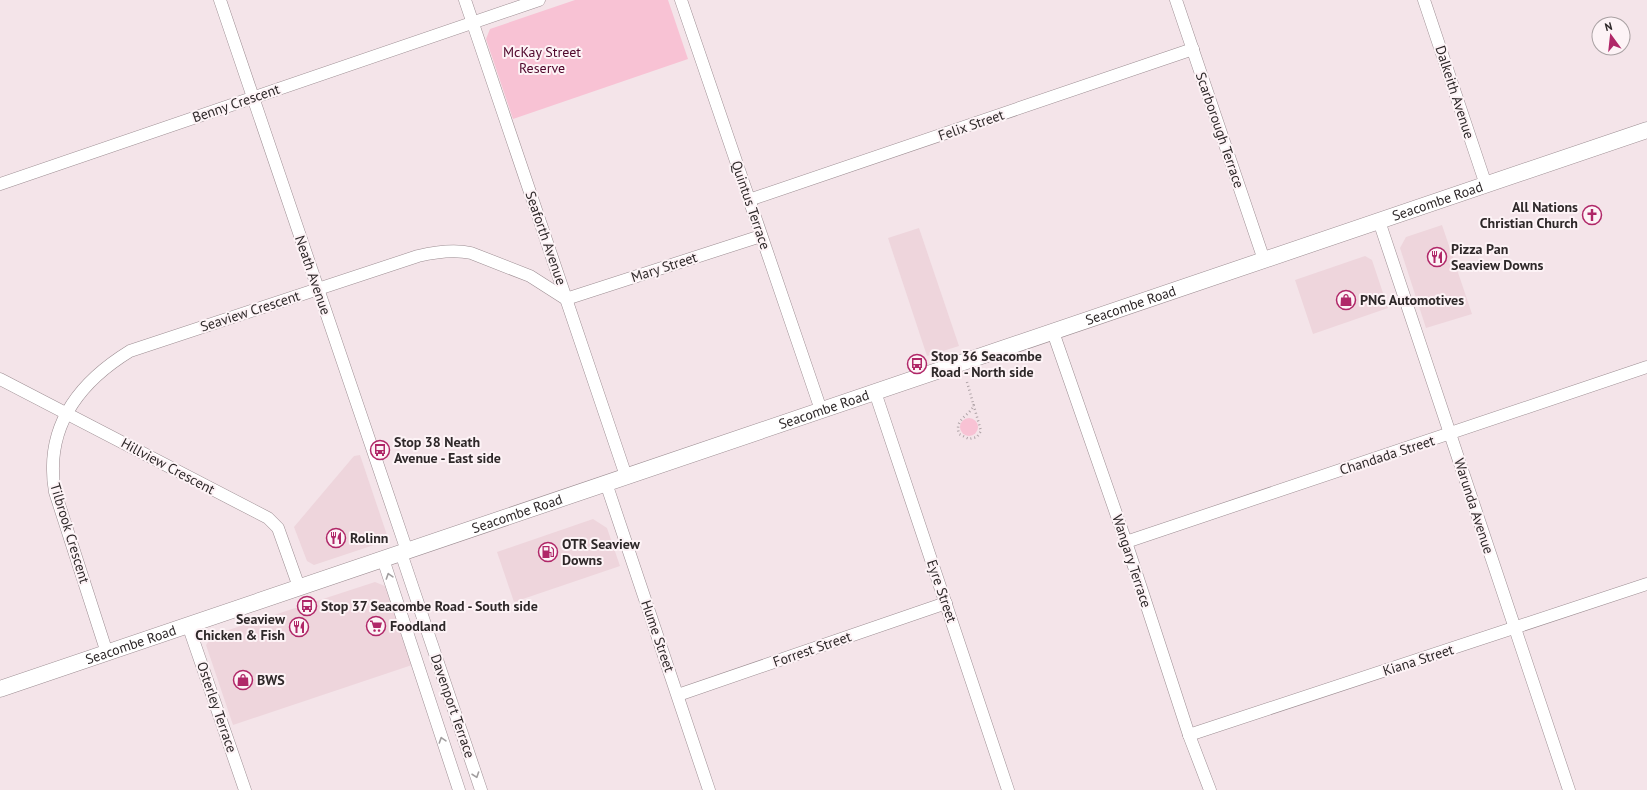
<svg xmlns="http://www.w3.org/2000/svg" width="1647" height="790" viewBox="0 0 1647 790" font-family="'PT Sans',sans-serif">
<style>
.built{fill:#eed5dc}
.green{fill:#f8c2d4}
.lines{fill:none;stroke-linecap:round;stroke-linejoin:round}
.street-casing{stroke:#9c8d92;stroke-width:13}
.secondary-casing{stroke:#9c8d92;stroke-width:17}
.path{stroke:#afa3a7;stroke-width:2.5;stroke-dasharray:1 3;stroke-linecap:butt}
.street{stroke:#fff;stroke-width:12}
.secondary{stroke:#fff;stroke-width:16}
.oneway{stroke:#a19e9f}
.labels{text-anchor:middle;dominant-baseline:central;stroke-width:4;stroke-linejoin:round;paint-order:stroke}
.park-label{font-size:14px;fill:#50082c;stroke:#fdf3f6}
.street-label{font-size:14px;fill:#2e2829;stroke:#fdf3f6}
.poi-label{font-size:14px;font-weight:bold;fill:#2e2829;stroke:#fdf3f6;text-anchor:start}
</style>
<rect width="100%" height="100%" fill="#f4e4e9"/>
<g class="built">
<path d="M1442 225 1472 314 1426 328 1400 248 1406 237Z"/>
<path d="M919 228 959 346 927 356 888 238Z"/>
<path d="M1365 256 1372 260 1388 308 1313 334 1295 280Z"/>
<path d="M360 455 388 538 386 541 314 565 307 561 294 527 354 456Z"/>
<path d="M593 519 607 528 620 566 514 602 497 552Z"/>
<path d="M375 582 385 586 412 665 233 725 206 645 213 635Z"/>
</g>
<g class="green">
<path d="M575 0H668L688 59 513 119 486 39 490 29Z"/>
<circle cx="969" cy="427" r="9"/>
</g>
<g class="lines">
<g class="street-casing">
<g id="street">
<path d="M220 0 407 551"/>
<path d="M465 0 626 476"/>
<path d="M681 0 821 410"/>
<path d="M1176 0 1264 260"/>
<path d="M1424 0 1486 185"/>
<path d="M0 184 539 0"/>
<path d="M749 200 1193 49"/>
<path d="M1379 221 1569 790"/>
<path d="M1053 332 1126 542 1189 735 1210 790"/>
<path d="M0 379 268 518 278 528 299 587"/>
<path d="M875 392 1008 790"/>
<path d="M606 483 709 790"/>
<path d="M1126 542 1647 367"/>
<path d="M401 553 481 790"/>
<path d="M383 559 459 790"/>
<path d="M188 625 245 790"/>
<path d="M107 653 55 492C44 428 78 383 130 351L418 256C435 252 453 249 471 253L530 276 566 299 761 236"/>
<path d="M678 695 946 603"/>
<path d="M1189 735 1647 584"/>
</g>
</g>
<g class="secondary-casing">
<g id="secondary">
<path id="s1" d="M0 689 1647 130"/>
</g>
</g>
<path class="path" d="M967 382 981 431 977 437 969 439 959 434C954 418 970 417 974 404"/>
<use href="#street" class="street"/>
<use href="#secondary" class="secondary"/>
</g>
<defs><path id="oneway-chevron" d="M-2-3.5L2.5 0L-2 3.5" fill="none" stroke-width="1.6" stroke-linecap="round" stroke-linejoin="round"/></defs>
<g class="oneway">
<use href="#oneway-chevron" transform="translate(389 576) rotate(-108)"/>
<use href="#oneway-chevron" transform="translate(442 740) rotate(-108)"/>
<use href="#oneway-chevron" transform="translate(476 775) rotate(71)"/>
</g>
<defs>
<g id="church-ring" transform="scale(1)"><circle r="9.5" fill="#fdf3f6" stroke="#b02768" stroke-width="1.5"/><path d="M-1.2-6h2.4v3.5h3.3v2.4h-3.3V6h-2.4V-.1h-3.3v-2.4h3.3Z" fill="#b02768"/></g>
<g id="restaurant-ring" transform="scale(1)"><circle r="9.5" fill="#fdf3f6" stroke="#b02768" stroke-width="1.5"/><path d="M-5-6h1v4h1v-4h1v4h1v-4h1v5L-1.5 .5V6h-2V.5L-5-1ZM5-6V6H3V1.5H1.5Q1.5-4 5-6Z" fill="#b02768"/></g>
<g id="shop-ring" transform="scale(1)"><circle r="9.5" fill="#fdf3f6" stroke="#b02768" stroke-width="1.5"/><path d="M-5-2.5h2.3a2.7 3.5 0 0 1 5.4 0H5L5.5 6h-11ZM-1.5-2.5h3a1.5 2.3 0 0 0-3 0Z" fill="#b02768"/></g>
<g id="bus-ring" transform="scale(1)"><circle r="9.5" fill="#fdf3f6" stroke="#b02768" stroke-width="1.5"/><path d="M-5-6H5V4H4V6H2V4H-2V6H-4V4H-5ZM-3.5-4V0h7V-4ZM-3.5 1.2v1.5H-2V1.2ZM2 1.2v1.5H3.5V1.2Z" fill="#b02768"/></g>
<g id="fuel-ring" transform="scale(1)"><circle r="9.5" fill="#fdf3f6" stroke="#b02768" stroke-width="1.5"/><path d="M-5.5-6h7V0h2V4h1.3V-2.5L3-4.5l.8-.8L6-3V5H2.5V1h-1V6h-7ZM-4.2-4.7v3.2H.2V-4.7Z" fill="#b02768"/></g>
<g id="supermarket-ring" transform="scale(1)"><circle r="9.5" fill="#fdf3f6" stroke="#b02768" stroke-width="1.5"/><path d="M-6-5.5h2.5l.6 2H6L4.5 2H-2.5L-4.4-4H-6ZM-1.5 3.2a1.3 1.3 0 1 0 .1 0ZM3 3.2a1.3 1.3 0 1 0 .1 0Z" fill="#b02768"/></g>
</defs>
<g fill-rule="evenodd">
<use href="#church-ring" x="1592" y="215"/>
<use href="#restaurant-ring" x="1437" y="257"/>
<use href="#shop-ring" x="1346" y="300"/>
<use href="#bus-ring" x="917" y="364"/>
<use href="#bus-ring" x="380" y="450"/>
<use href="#restaurant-ring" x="336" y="538"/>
<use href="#fuel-ring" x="548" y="552"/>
<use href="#bus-ring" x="307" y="606"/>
<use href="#supermarket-ring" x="376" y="626"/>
<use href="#restaurant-ring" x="299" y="627"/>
<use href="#shop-ring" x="243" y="680"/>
</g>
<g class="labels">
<g class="park-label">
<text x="542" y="52">McKay Street<tspan x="542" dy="16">Reserve</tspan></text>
</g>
<g class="street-label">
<text transform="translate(1455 92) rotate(72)">Dalkeith Avenue</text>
<text transform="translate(236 103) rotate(-19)">Benny Crescent</text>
<text transform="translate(971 125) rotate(-19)">Felix Street</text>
<text transform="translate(1220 130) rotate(71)">Scarborough Terrace</text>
<text stroke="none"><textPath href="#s1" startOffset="1518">Seacombe Road</textPath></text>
<text transform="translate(751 205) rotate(71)">Quintus Terrace</text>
<text transform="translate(546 238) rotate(71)">Seaforth Avenue</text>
<text transform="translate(664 267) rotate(-18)">Mary Street</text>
<text transform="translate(313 275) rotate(71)">Neath Avenue</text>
<text stroke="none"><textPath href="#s1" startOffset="1194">Seacombe Road</textPath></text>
<text transform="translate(250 311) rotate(-18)">Seaview Crescent</text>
<text stroke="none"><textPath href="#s1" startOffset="870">Seacombe Road</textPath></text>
<text transform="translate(1387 455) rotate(-18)">Chandada Street</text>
<text transform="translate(168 466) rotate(28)">Hillview Crescent</text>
<text transform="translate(1474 506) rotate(72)">Warunda Avenue</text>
<text stroke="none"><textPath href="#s1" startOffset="546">Seacombe Road</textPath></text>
<text transform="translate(70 533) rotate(73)">Tilbrook Crescent</text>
<text transform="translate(1132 561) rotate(72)">Wangary Terrace</text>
<text transform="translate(942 591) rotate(71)">Eyre Street</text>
<text transform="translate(658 636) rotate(71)">Hume Street</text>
<text stroke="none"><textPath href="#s1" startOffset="138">Seacombe Road</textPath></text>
<text transform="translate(812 649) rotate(-19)">Forrest Street</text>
<text transform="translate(1418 660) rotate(-18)">Kiana Street</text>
<text transform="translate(453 706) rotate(71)">Davenport Terrace</text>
<text transform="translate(217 707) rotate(71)">Osterley Terrace</text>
</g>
<g class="poi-label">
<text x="1578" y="207" text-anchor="end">All Nations<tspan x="1578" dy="16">Christian Church</tspan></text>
<text x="1451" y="249">Pizza Pan<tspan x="1451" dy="16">Seaview Downs</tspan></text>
<text x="1360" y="300">PNG Automotives</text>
<text x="931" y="356">Stop 36 Seacombe<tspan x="931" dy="16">Road - North side</tspan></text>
<text x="394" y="442">Stop 38 Neath<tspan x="394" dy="16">Avenue - East side</tspan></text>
<text x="350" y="538">Rolinn</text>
<text x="562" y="544">OTR Seaview<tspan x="562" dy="16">Downs</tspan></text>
<text x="321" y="606">Stop 37 Seacombe Road - South side</text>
<text x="285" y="619" text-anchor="end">Seaview<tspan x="285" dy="16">Chicken &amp; Fish</tspan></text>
<text x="390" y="626">Foodland</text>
<text x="257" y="680">BWS</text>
</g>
</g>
<g transform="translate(1611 36) rotate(345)"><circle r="19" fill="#fdf3f6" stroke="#aaa2a4"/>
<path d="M0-3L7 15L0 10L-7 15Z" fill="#b02768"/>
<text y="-6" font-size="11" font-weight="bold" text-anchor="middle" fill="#2e2829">N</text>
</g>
</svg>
